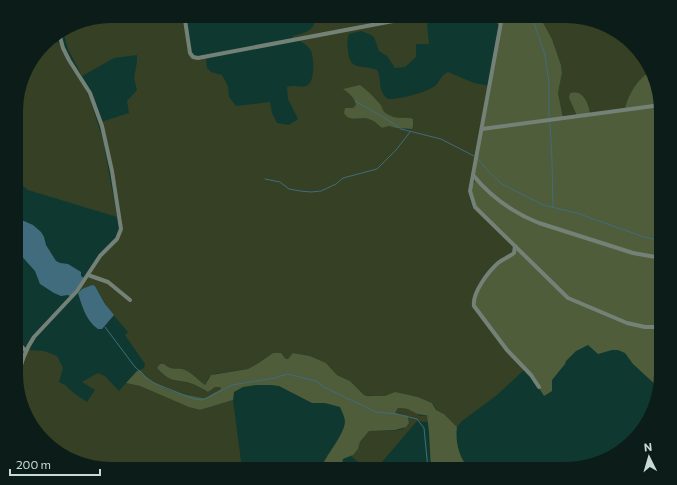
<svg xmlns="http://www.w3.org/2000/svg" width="677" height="485" viewBox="0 0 677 485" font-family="Commissioner,sans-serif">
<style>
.green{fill:#354024;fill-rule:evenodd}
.forest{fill:#4f5d3a}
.water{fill:#416c7e}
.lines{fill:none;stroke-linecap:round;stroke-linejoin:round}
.stream{stroke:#416c7e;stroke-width:1}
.minor{stroke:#748176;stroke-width:4}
</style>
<rect width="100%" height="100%" fill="#0f3930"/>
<g class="green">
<path d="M572 16 624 36 651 69 652 71C638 77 628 95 625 109L590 114C587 104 585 93 572 92L569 98 577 116 563 118 558 93 562 73 561 65 552 39 540 17Z"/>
<path d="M429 18 427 25 429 44H417L416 45V57L405 67 395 68 387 56 379 51 374 37 369 34 361 31 349 34C347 40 347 45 348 51 350 72 363 64 377 70 383 79 376 90 388 99 398 100 429 92 436 85 440 80 442 75 448 72L474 83 490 86 476 182 469 194 470 201 515 244 525 369 497 395 462 421 457 427 444 414 436 410 434 405 430 402 418 397 393 393 389 395 382 397 364 395 350 381 337 375 326 363 310 356 294 353 288 359H286L284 356 273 353 257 364 248 369 214 374 209 377 205 385C197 380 190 373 181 370 175 368 169 369 163 364L157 368C168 382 175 380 190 383 196 385 202 389 208 392L215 387H220L221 389 205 398C183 394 154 388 140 370L144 368 145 364 125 335 128 332 109 310 95 286H89L80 290 100 259 115 244 122 229 101 122 129 113 127 101 137 90 134 78 137 61V55L114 58 82 76 68 49 63 31 80 21 186 20 191 52 196 57 209 55 206 60 207 68 211 72 222 75 228 86 229 97 236 106 270 102 272 113 277 123 289 125 298 119 288 99 287 87C293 84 302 89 308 85 315 80 314 58 311 51 308 45 300 40 293 38V36C305 32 312 33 316 19ZM344 89 393 118C400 119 407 116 413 119V126L412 129 407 130 389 126 382 128C378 125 375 121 371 120 362 115 350 124 344 113L347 108H353L357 105C355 98 350 94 344 89Z"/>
<path d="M47 42 62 43 90 99 103 140 117 217 28 190 22 185 17 176V98L29 64Z"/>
<path d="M21 349 25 351 17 374V355Z"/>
<path d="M29 350 44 351 57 356 63 368 59 382 65 385 75 394 87 402 95 390 82 382 98 373 105 376 119 391 126 383 140 386 196 409 200 410 233 400 242 469H105L53 449 29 421 17 386 22 364Z"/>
<path d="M407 407 411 409 420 416 427 415 428 422 417 421 376 469H367L351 456 358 449 360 442 369 431C381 428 409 437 409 418L402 414 395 413 398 408Z"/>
</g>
<g class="forest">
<path d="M484 17H540L552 39 561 65 562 73 558 93 563 118 577 116 569 98 570 93C583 89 589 104 590 114L625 109C628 95 638 77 652 71L661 105V380L658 387 633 364 625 353 618 350H612L598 354 588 345 576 351 566 361 565 364 552 380V391L544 396 529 372 514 357 475 306 474 298 492 269 518 248 471 201 469 194 471 185 475 182 474 174 501 28 497 23Z"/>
<path d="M360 85C367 90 373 96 379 103 385 110 380 111 391 116 398 120 406 116 413 119V126L412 129 396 128 389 126 382 128C378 125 375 121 371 120 361 115 350 124 344 113L345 108H353L356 105C355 98 349 93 343 89Z"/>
<path d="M273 353H281L286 359H288L293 353 310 356 326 363 337 375 350 381 364 395 368 396H385L395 392 418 397 432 403 436 410 444 414 457 427C455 442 459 457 469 469H431L429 432 427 415C413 416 413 407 398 408L395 413 408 416 409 423 406 427 395 430 369 431 360 442 358 449 353 455 343 459 341 469H309L317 464 324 462C329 452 344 434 345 422 345 417 342 412 340 407L325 403H312L279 386 271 385H256L243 387 234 392 233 400 200 410 189 407 140 386 126 383 137 371 140 370C154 388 183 395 205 398L221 389 220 387H215L208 392C203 389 196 385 190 383 174 379 170 383 157 368L160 364H164C173 372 179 366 187 371 194 375 199 381 205 385L211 375 248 369 257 364Z"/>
</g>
<g class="water">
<path d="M17 218 33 225 41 232 44 237 46 245 56 261 60 263 68 264 81 272V276L84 278 71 297 68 295 61 296 54 293 40 284 35 271 17 251V246L20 243 17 239Z"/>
<path d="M92 285 95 286 105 304 114 315 102 329H98C86 321 82 306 78 293L82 289Z"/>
</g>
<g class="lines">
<g class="stream">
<path d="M534 23 545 55 549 84V117"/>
<path d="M355 101 388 120 401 129 441 139 474 156"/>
<path d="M550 123 552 160 553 207"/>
<path d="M478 159 489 172 502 184 543 205 577 213 641 236 661 241"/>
<path d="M265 179 280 182 289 189 300 191 311 192 321 191 336 184 343 178 377 169 396 150 410 132"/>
<path d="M105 327 135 367 143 374 145 377 154 383 194 399 202 400 207 398 232 385 275 378 287 374 316 381 324 387 376 412 397 414 417 419 424 428 428 469"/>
</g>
<g class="minor">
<path d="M502 17 470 191 475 207 568 298 627 323 645 327H661"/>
<path d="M185 20 190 53 193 57 198 58 409 18"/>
<path d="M482 129 661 105"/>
<path d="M473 175C490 196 514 213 539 223L633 253 661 258"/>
<path d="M515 246 514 253C509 257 503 259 498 263 488 272 472 293 474 306L507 350 531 375 539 387"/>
<path d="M88 275 108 282 130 300"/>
<path d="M17 342 26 351"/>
<path d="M17 379C21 364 25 350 34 337L77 291 100 256 117 239 121 229 112 171 102 126 90 93 69 60 63 48 59 33"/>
</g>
</g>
<path d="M0 0H677V485H0ZM111 23H566A88 88 0 0 1 654 111V374A88 88 0 0 1 566 462H111A88 88 0 0 1 23 374V111A88 88 0 0 1 111 23Z" fill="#0c1c18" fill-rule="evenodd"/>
<g transform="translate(649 457) rotate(355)" stroke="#0c1c18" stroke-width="3" paint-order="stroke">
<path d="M0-3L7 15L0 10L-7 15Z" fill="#c5dbd5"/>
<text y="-6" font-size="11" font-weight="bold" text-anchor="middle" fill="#c5dbd5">N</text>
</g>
<path d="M10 469v6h90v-6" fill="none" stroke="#c5dbd5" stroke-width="2"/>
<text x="16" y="469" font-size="12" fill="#c5dbd5" stroke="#0c1c18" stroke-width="3" paint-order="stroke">200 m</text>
</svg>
